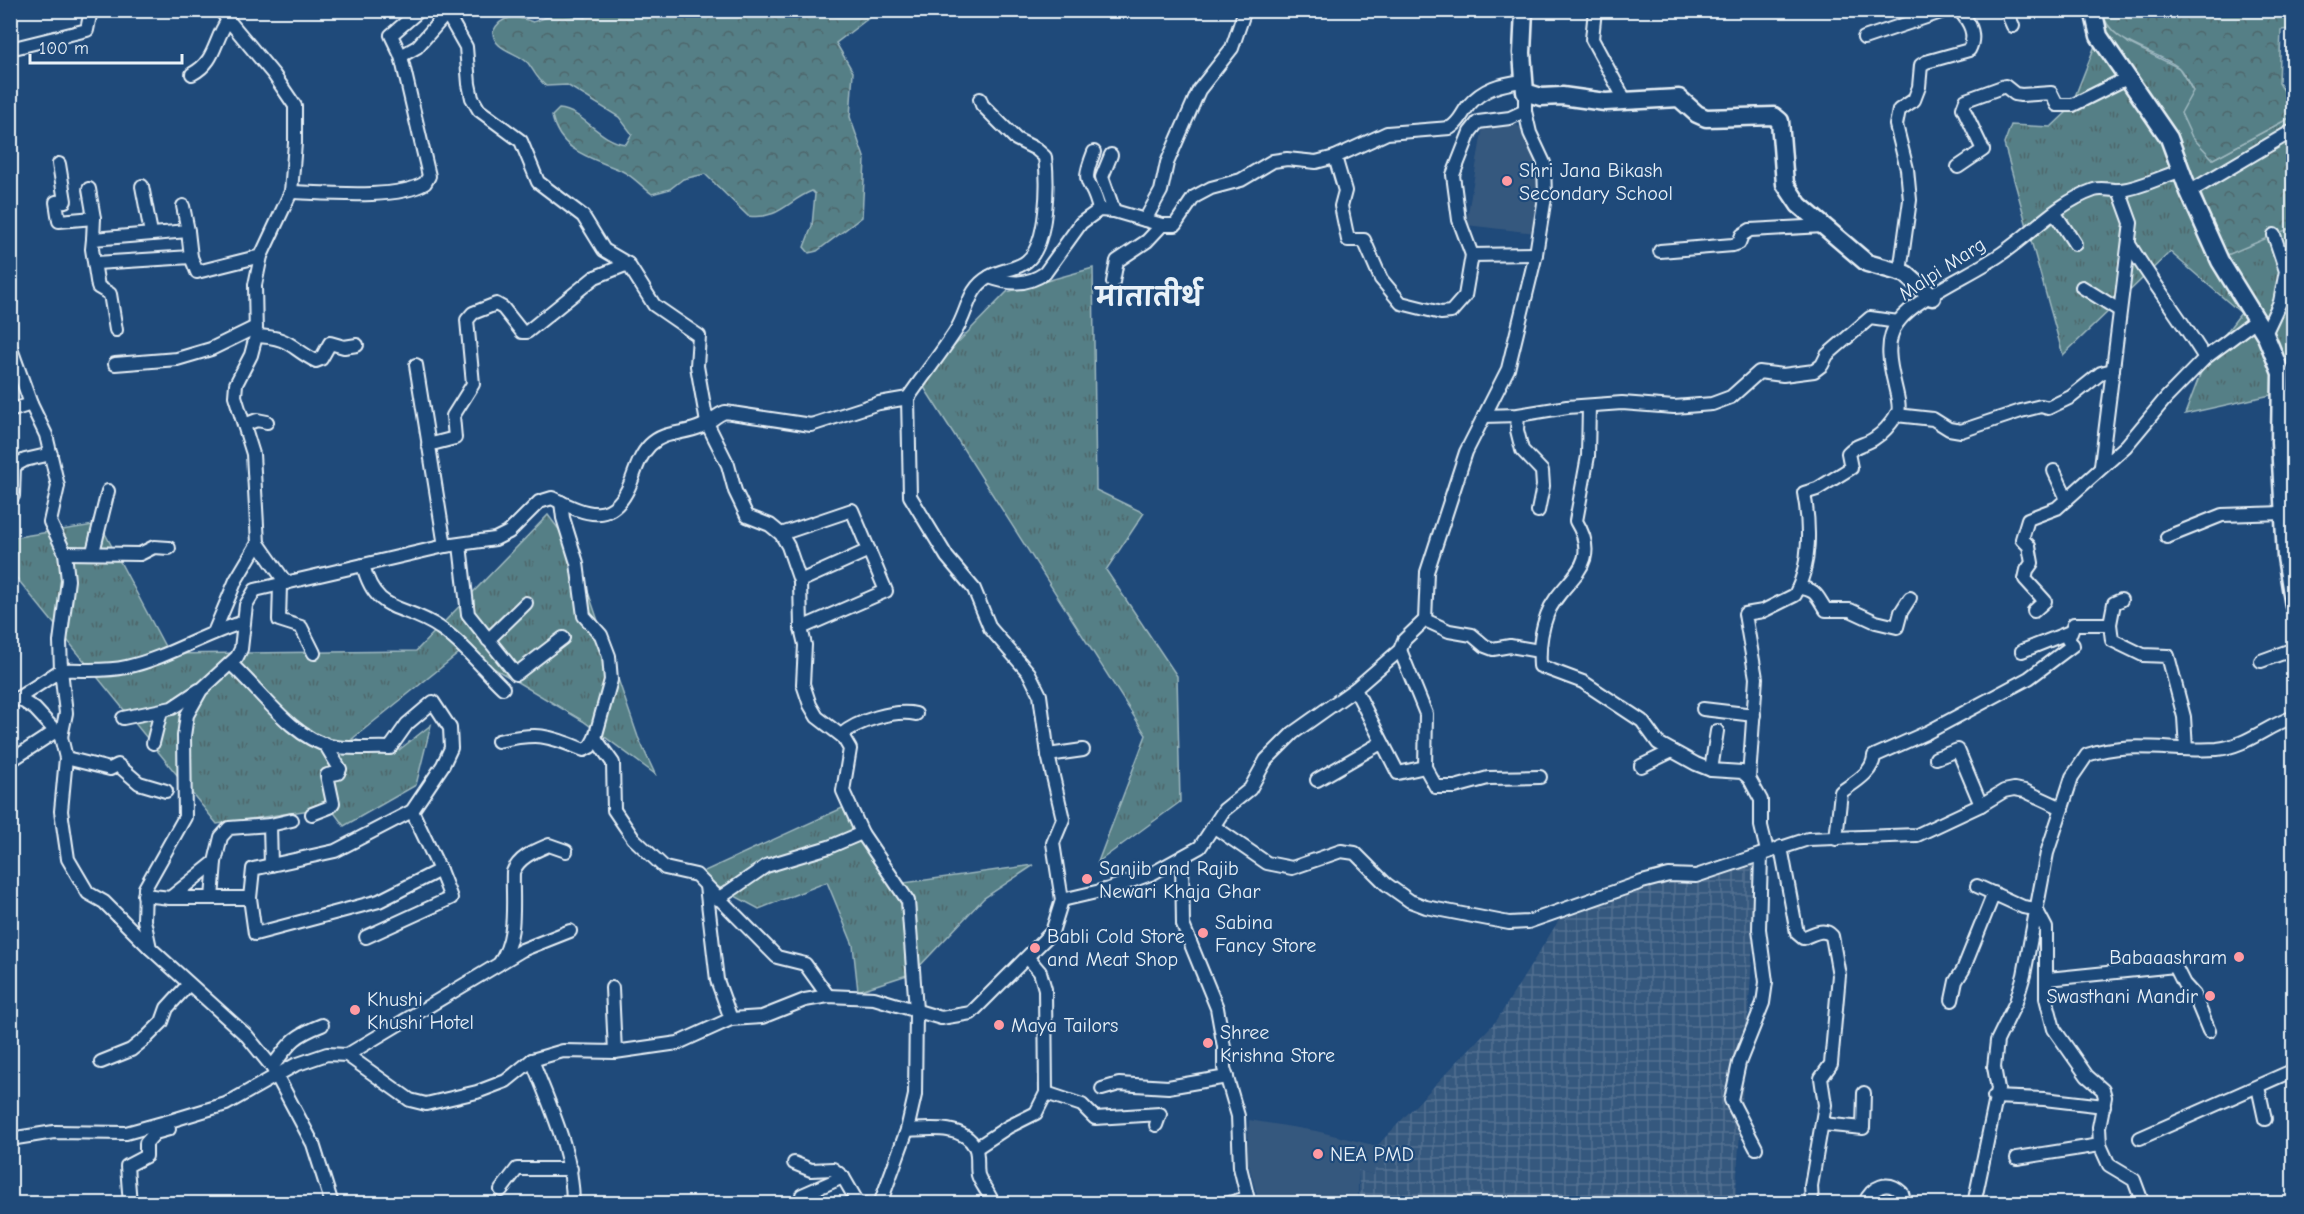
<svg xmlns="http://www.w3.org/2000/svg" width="2304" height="1214" viewBox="0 0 2304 1214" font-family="'Comic Neue','Playpen Sans Deva',sans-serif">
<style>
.built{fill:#36587e}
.industrial{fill:url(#industrial-grid)}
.grass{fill:url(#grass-tufts);stroke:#9eb8bf;stroke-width:1.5}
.forest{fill:url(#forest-crowns);stroke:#9eb8bf;stroke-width:1.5}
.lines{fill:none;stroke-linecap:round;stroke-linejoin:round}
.street-casing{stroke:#e8f1f8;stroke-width:16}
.secondary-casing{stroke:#e8f1f8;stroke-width:21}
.street{stroke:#1f4a7a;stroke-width:12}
.secondary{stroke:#1f4a7a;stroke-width:16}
.poi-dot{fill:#ff9aa2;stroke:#1f4a7a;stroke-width:2}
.labels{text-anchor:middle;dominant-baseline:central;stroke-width:4.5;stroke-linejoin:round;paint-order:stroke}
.poi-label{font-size:20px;fill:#e8f1f8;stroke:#1f4a7a;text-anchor:start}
.street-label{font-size:20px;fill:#e8f1f8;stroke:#1f4a7a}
.district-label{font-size:26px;font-weight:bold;fill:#e8f1f8;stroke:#1f4a7a}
</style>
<defs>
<pattern id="industrial-grid" width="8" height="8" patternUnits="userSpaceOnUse" patternTransform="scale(1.5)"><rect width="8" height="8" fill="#36587e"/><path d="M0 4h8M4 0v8" fill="none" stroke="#537091"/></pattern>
<pattern id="grass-tufts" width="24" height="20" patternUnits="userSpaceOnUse" patternTransform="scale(1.5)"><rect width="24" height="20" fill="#557f86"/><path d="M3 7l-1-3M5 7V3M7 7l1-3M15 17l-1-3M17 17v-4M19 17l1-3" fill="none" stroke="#4e666b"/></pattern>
<pattern id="forest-crowns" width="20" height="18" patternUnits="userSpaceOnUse" patternTransform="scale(1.5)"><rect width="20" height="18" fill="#557f86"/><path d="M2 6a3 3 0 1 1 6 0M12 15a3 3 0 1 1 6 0" fill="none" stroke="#4e666b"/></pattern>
</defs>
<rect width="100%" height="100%" fill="#1f4a7a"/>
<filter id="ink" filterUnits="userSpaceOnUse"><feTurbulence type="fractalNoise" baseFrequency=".0167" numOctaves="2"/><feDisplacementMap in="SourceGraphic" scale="12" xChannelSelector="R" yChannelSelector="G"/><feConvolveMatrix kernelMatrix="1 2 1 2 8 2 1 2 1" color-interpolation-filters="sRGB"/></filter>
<g filter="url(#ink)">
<g class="built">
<path d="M1514 123 1528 133 1540 166 1543 196 1536 233 1466 225 1483 126Z"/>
<path d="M1249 1120 1316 1131 1377 1146 1374 1175 1358 1170V1203H1259L1247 1158Z"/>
</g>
<path class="industrial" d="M1759 859 1735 1203H1360L1358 1170 1374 1175 1377 1146 1497 1020 1567 907Z"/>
<g class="grass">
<path d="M2108 22 2128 43 2179 68 2193 91 2213 159 2293 116V508L2280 393 2185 414 2206 359 2241 313 2170 252 2063 355 2004 144 2011 125 2051 127 2070 109 2104 23Z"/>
<path d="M1093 268 1096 490 1144 513 1106 570 1177 676 1180 802 1098 862 1146 735 920 381 1007 292Z"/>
<path d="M548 515 573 548 638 737 655 774 583 721 463 650 352 739 399 750 431 725 416 785 344 826 330 807 217 824 11 571V538L100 524 169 654 416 651Z"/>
<path d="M849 805 897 884 1034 865 984 898 913 973 858 991 853 945 827 882 759 909 696 875Z"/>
</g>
<g class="forest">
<path d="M591 10 878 11 836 43 853 72 850 117 865 160 862 217 817 251 809 253 804 247 812 226 815 194 812 191C788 200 780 220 748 216L705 174 683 179 670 189 652 194C642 187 633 176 622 171 593 158 560 153 552 116L559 109C584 111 598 141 626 144L632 134 619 117 567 85 546 86C537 79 534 71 528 63 518 52 493 50 493 32 501 14 517 16 533 22L559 13 585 18Z"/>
<path d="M2102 11H2293V29L2281 30 2279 83 2293 105V116L2213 159 2192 137 2181 113 2193 91C2189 84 2184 72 2178 67 2154 49 2109 45 2102 11Z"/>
<path d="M2293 135V227L2225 256 2200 191Z"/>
</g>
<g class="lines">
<g class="street-casing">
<g id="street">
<path d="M445 10 466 47 469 84 472 98 479 110 521 141 538 182 583 216 604 250 628 264 654 305 699 336 697 366 707 423 728 465 735 491 747 516 770 525 781 534 788 546 800 581 801 628 805 645 803 684 810 705 817 717 843 737 850 749 843 791 862 833 908 901 916 1010 915 1095 907 1130 880 1204"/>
<path d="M1595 10 1592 39 1625 100"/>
<path d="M2006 10 2013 26"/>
<path d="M1864 38 1947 10"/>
<path d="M10 49 87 30 91 10"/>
<path d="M401 56 417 47 447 13"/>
<path d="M192 74C216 61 213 42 228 20"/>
<path d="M980 99 982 105 1016 139 1036 149 1045 157C1048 182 1048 244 1027 261 1017 270 1001 269 989 277"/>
<path d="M1094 152C1079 190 1092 176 1099 210"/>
<path d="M1111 155 1102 177 1114 211"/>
<path d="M1335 157 1345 191 1341 206 1348 240H1364L1381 279 1401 303 1441 313 1451 312 1465 296 1472 255 1536 254"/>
<path d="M59 164 65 201 56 202 59 221 94 218"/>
<path d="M1958 167 1983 150 1963 108 1966 100 2005 86 2015 94 2021 95 2051 93 2057 105H2073L2127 78"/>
<path d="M142 186 151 233"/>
<path d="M89 189 94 218 93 239"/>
<path d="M291 192C324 193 397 200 425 183L429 176 401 56 391 35 420 10"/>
<path d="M2189 192 2294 130"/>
<path d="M183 206 188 231"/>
<path d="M2052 214 2058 218 2075 244"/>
<path d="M1145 220 1161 191 1167 163 1199 90 1232 48 1245 10"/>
<path d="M2129 244C2153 283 2181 319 2205 358"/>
<path d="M1660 251 1733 245 1739 243 1742 235 1750 230 1824 226"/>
<path d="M1472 255 1459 220 1453 175 1470 132 1478 122 1510 118 1525 111"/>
<path d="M96 263 191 257"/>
<path d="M1900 272 1910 200 1907 169 1896 125 1899 110 1914 100 1919 87 1921 65 1926 62 1969 50C1977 35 1970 22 1959 10"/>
<path d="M1113 282 1117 261 1147 241 1162 225"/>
<path d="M2082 287 2119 310"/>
<path d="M116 330 110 294 98 287 92 249 93 239 188 231 191 257 197 272 261 256"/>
<path d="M2265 334 2280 302 2286 271 2274 235"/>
<path d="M256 336C291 337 290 348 316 361L321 359 330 343 344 347 357 345"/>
<path d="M10 346 31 404 46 435 58 486 50 522 65 553 68 580 60 642 61 670C81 669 106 672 126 667 168 658 203 634 244 622"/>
<path d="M115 364 177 359 211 349 256 327"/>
<path d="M416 365 445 546"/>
<path d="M1589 406 1588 456 1576 521C1605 569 1560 579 1547 615 1541 631 1539 650 1540 666L1583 682 1642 721 1658 743 1696 764 1711 770 1742 772 1749 778"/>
<path d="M10 411 31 404"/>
<path d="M1518 415 1517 430 1522 450 1542 471 1543 486 1538 511"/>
<path d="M1896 415 1933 419 1949 429 1961 431 2021 411 2041 406 2048 408 2071 397 2101 373 2113 370"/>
<path d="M1484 416 1518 415 1567 407 1622 403 1674 407 1712 404 1731 397 1759 372 1783 375 1814 371 1822 365 1827 355 1870 318 1898 322"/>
<path d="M244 425 257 420 267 422"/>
<path d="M428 445 455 438 453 416 473 384 467 320 473 313 496 304 503 308 522 332H527L595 277 628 264"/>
<path d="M2101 466 2131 223 2119 190"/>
<path d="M2054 471 2067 499"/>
<path d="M13 496 14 466 25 460 51 454"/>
<path d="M781 534 852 510 886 591 801 628"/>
<path d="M2167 537 2222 515 2284 513"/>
<path d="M258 543 286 583"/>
<path d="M460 545 468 614 516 674 563 638"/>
<path d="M93 552 108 491"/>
<path d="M65 553 140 554 154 547 169 548"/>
<path d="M363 565C376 616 404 603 440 628 462 642 484 670 503 688"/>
<path d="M800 581 869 550"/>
<path d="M280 585 279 620 301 627 314 653"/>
<path d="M1799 588C1817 589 1817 597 1826 610H1850L1876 622 1897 627 1901 612 1910 598"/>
<path d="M2034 611 2045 601 2025 579 2027 570 2032 563 2029 546 2022 539 2028 519 2057 508 2126 446 2166 398 2205 358 2256 320"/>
<path d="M1425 620 1449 631 1472 635 1485 646 1493 649 1510 646 1539 651"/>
<path d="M2110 624 2114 603 2121 600"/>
<path d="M215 630 236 580 258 543 253 454 235 396 236 384 251 355 256 336 255 285 261 256 291 192 295 143V106L274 75 220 10"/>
<path d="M488 640 526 603"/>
<path d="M1400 650 1426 714 1425 767 1436 787H1455L1488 778 1540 777"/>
<path d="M2022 651 2070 632"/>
<path d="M2261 661 2294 649"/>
<path d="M231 664C260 690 292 738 330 746 348 750 371 747 390 748L407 724 433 702 450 728 451 748 443 765 412 811 335 851 253 869 250 898"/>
<path d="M1355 689 1398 773 1425 767"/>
<path d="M18 698 61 670 66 713 61 737"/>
<path d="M10 703 18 698 35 709 61 737 66 758 61 811 68 859 88 893 104 902 150 948"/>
<path d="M1703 709 1754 715"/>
<path d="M123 718 172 708 199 690"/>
<path d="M841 735C857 721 895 709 916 714"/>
<path d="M595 738 613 763 614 810 633 838 665 868 696 875 777 957 805 964 828 996"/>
<path d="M498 741C539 732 546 735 584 750L590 747 595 738 611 680 609 656 601 635 584 616 577 563 563 518 561 502"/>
<path d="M153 743 161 711"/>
<path d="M1048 755 1083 750"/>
<path d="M66 758 110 769 118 765 139 783 166 791"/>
<path d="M1936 758 1958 750 1981 805"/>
<path d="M10 761 56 731"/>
<path d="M1641 766 1672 751"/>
<path d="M1711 770 1717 731"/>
<path d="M1317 780 1381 743"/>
<path d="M312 814 330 807 333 803 327 775 338 773 340 769 325 744"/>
<path d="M1213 826 1267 863 1292 868 1341 851 1355 853 1386 884 1410 901 1426 907 1509 923 1528 922 1642 882 1669 875 1696 876 1808 839 1917 835 1981 805 2004 791 2014 789 2025 791 2062 808 2072 777 2087 755C2129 740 2174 752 2217 749 2247 746 2266 726 2294 717"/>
<path d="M1836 839 1841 792C1853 783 1873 773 1874 756L1928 732 2029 678 2073 645 2068 640 2074 624H2110L2112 640 2143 655 2168 656 2184 717 2186 749"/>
<path d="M1781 847 1797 933 1803 938C1813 934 1824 927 1832 936L1839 975 1831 1064 1821 1078 1825 1105 1811 1186 1812 1204"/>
<path d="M1767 851 1761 826V800L1749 778 1756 678 1745 614 1763 611 1795 595C1811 565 1810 525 1804 493L1817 489 1851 468 1848 453C1856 444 1866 445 1875 438 1883 433 1892 422 1897 414 1906 401 1875 352 1898 322 1918 296 1973 274 2001 254 2032 233 2057 203 2094 190 2102 187 2112 191 2121 190 2142 188 2161 176 2181 171"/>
<path d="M1182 859 1183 925 1217 1008 1224 1047V1068L1238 1116 1240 1167 1249 1204"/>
<path d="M271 865 270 825 292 820"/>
<path d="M706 886 717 980 731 1019"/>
<path d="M1977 886 2023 907 2036 909 2046 928V998L2054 1029 2087 1076 2103 1090 2105 1097 2099 1127 2100 1145 2109 1165 2134 1180 2143 1204"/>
<path d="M144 895 170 898H250L255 934 379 901 440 870 412 811"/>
<path d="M170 898 215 862 221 837 229 828 270 825"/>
<path d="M212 898 215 862"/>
<path d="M718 899 766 866 829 847 862 833"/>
<path d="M1062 900 1109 889 1153 873 1200 847 1224 810 1250 789 1266 760 1293 733 1355 689 1400 650 1404 640 1425 620 1427 572 1466 452 1508 369 1536 254 1545 197 1544 163 1530 133 1525 111V92"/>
<path d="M366 937 451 898 440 870"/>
<path d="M502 962 522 950 570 931"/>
<path d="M2048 979 2175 966 2184 984 2194 995 2209 1031"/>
<path d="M612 988 615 1052"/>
<path d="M1952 1000 1956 981 1963 970 1994 893"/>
<path d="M347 1055 499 964C518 938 512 903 513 872 519 857 535 851 549 845L566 851"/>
<path d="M532 1060C550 1107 573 1152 573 1204"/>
<path d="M101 1062 131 1050 147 1037 162 1022 167 1008 188 985"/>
<path d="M272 1067C290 1043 293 1036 322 1025"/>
<path d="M2258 1087 2265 1119"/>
<path d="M1102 1089 1119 1084 1168 1087 1227 1077"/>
<path d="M1046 1093 1082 1105 1095 1118 1160 1114 1156 1125"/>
<path d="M1994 1097 2044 1099 2104 1106"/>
<path d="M1822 1124 1863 1128 1864 1093"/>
<path d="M907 1130C928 1129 963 1124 975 1147 979 1155 976 1166 978 1175 981 1185 990 1193 993 1204"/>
<path d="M2140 1138 2294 1070"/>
<path d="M10 1139 54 1132 126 1133 173 1120 226 1104 295 1065 327 1054 347 1055 410 1100 426 1104 477 1092 506 1081 532 1060 563 1051 615 1052 678 1043 731 1019 762 1017 805 1000 828 996 874 998 941 1018 971 1013 1052 932 1062 900 1053 843 1063 819 1048 755 1040 695 1029 673 990 628 974 589 947 557 910 496 908 398"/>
<path d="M976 1148 1008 1127 1036 1113 1046 1093 1045 989 1040 972 1028 958"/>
<path d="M1756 1148 1731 1100 1739 1063 1763 1003 1766 982 1759 929 1761 855"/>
<path d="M2017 1158 2100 1145"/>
<path d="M794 1163 811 1170 833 1169 843 1177 858 1203 864 1204"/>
<path d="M501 1190 517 1169H571"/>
<path d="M802 1195 843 1177"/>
<path d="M130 1204 127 1166 146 1156V1143L155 1133 169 1129"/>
<path d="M332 1204 313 1144 272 1067 247 1036 150 948 144 920 145 888 185 817 184 736 187 715 201 690 237 657 241 649 246 605 255 590 445 546 495 539 509 532 539 502 552 498C587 515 613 527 631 482 636 469 640 455 650 445 665 430 684 435 702 426 711 422 716 415 725 412L811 425 879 403 908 398C923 376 940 355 955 332 968 313 967 289 989 277 1009 284 1026 286 1045 273L1081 223 1099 210 1114 211 1162 225H1175L1194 197 1211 188 1241 180 1273 161 1287 159 1316 162 1335 157 1387 133 1450 128C1460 122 1461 115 1468 106 1483 88 1501 84 1523 81"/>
<path d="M1226 1204 1247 1198"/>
<path d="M1864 1204C1872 1186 1888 1179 1902 1193L1905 1204"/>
<path d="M1974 1204 1998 1089 1994 1067 1997 1041 2016 1002 2024 975 2047 853 2062 808"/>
</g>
</g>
<g class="secondary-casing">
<g id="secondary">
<path d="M1524 10 1522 53 1525 92 1541 97 1562 96 1605 102 1679 98 1697 114 1706 118 1774 116 1780 121 1785 184 1799 205 1867 263 1906 274 1932 297"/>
<path d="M2093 10 2099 36 2169 138 2189 192 2220 261 2265 334 2281 373 2280 442 2286 557 2294 606"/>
</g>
</g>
<use href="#street" class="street"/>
<use href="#secondary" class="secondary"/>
</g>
</g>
<g class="poi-dot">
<circle cx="1507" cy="181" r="6"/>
<circle cx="1087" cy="879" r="6"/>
<circle cx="1203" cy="933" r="6"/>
<circle cx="1035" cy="948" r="6"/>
<circle cx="2239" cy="957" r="6"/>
<circle cx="2210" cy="996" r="6"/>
<circle cx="355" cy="1010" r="6"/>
<circle cx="999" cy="1025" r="6"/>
<circle cx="1208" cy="1043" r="6"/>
<circle cx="1318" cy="1154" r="6"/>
</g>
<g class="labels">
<g class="poi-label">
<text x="1519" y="170">Shri Jana Bikash<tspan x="1519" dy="23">Secondary School</tspan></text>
<text x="1099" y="868">Sanjib and Rajib<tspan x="1099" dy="23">Newari Khaja Ghar</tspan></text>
<text x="1215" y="922">Sabina<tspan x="1215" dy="23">Fancy Store</tspan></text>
<text x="1047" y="936">Babli Cold Store<tspan x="1047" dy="23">and Meat Shop</tspan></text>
<text x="2227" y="957" text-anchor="end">Babaaashram</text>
<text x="2198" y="996" text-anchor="end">Swasthani Mandir</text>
<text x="367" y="999">Khushi<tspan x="367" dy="23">Khushi Hotel</tspan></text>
<text x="1011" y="1025">Maya Tailors</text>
<text x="1220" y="1032">Shree<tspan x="1220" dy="23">Krishna Store</tspan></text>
<text x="1330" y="1154">NEA PMD</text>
</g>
<g class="street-label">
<text transform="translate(1942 269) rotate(-33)">Malpi Marg</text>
</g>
<g class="district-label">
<text x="1149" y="298">मातातीर्थ</text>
</g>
</g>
<rect width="2304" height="1214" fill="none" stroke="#1f4a7a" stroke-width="36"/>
<rect x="18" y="18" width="2268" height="1178" fill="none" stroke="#e8f1f8" stroke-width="2" filter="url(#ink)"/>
<path d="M30 54v9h152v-9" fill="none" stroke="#e8f1f8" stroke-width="3"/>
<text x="39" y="54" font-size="18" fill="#e8f1f8" stroke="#1f4a7a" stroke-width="4.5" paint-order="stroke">100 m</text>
</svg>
